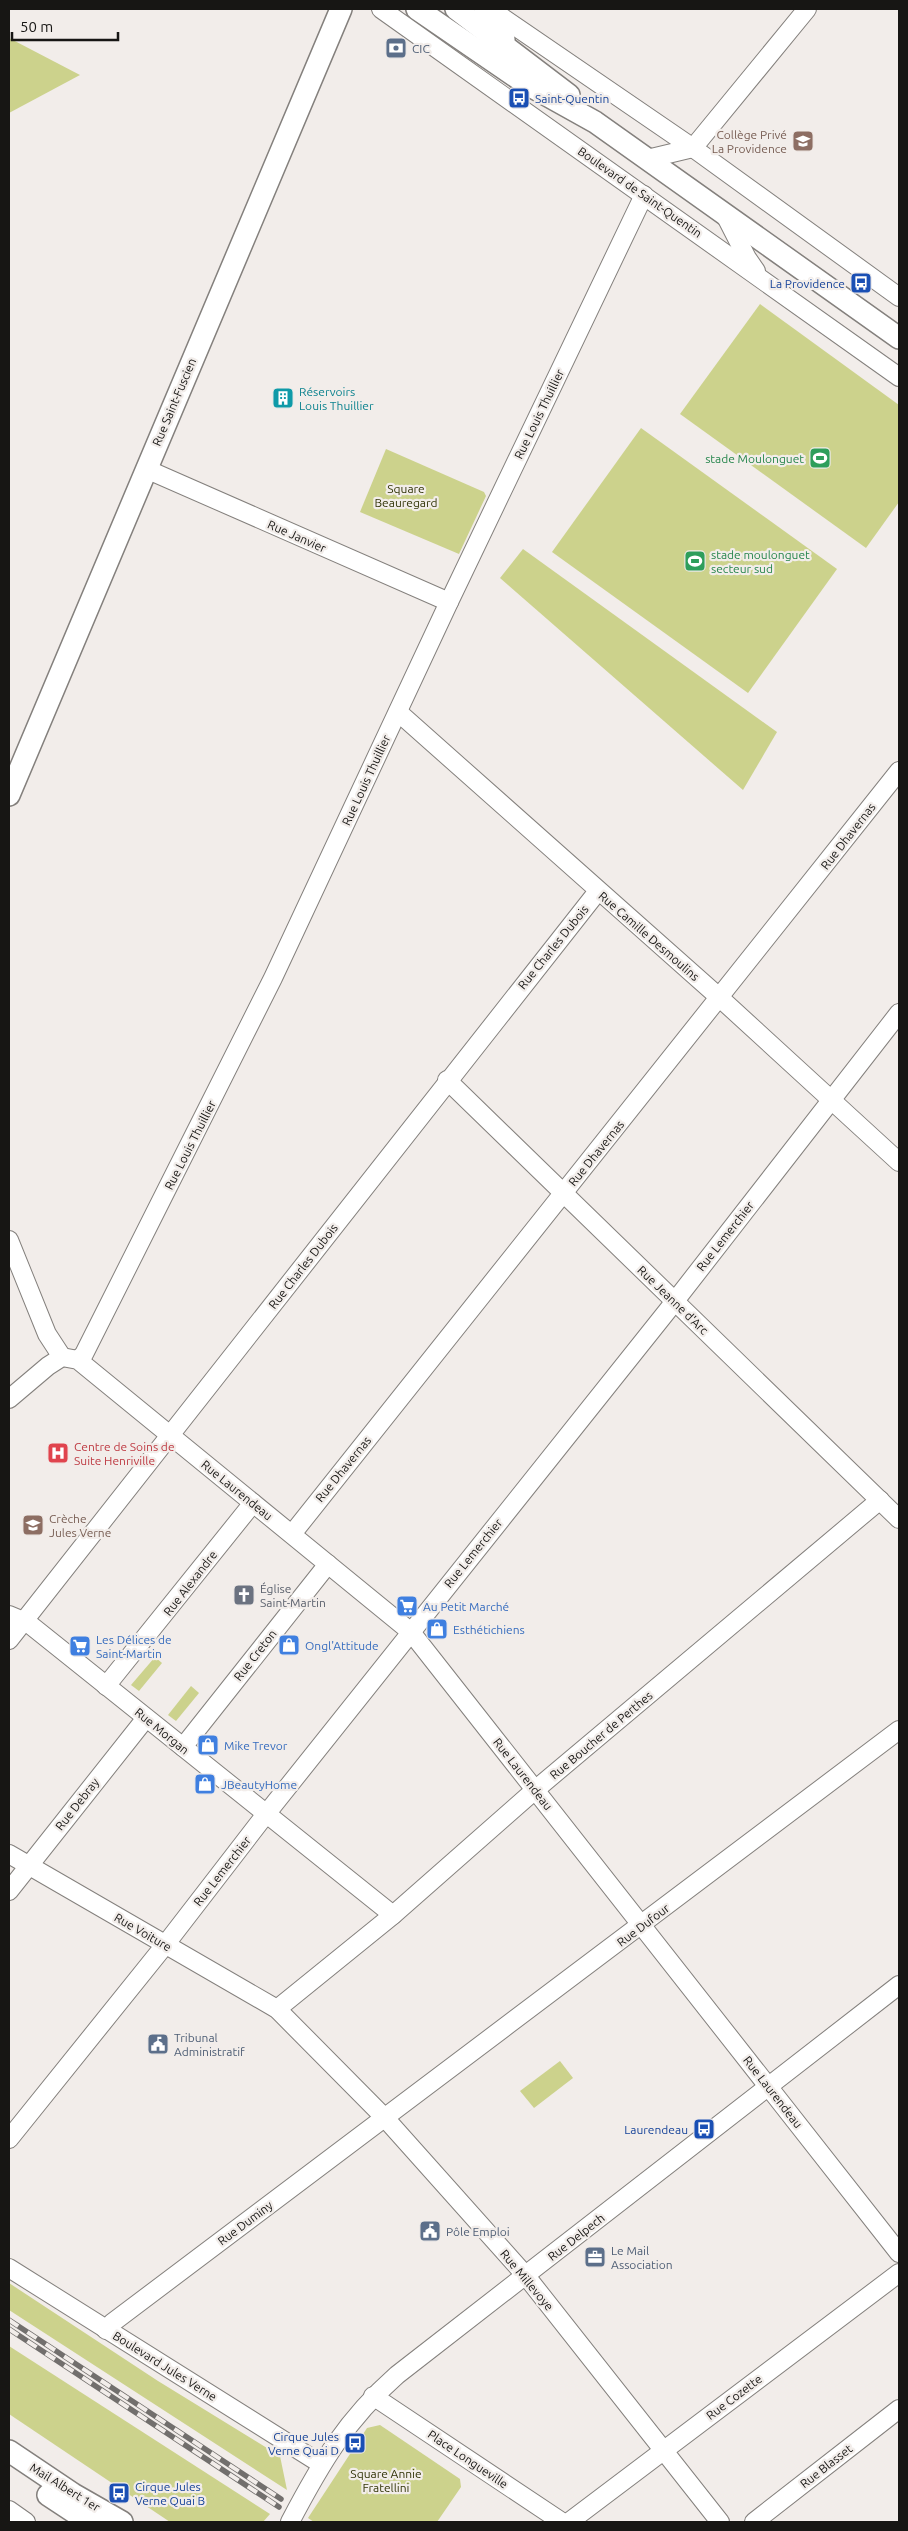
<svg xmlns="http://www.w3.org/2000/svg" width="908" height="2531" viewBox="0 0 908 2531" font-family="Ubuntu,sans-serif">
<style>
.green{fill:#ccd28c}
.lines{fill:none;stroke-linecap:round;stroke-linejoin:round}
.minor-casing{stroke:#84807d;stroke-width:20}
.major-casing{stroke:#84807d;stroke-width:24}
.minor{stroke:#fff;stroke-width:18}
.major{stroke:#fff;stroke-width:21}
.rail-casing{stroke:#726f6d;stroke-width:5.5}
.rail{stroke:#f2edea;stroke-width:4;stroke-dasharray:11;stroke-linecap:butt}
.labels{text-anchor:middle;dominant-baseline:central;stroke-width:4.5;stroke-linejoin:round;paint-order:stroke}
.service-label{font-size:12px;fill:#4e5e75;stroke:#f2edea;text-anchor:start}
.transit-label{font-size:12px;fill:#164399;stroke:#f2edea;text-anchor:end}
.education-label{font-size:12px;fill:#785e54;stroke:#f2edea;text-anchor:end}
.street-label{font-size:12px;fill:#171614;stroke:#f2edea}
.culture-label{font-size:12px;fill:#0d838f;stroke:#f2edea;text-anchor:start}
.leisure-label{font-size:12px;fill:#27864d;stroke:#f2edea;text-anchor:end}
.park-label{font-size:12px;fill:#323508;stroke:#f2edea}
.health-label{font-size:12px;fill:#be3a42;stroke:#f2edea;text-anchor:start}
.worship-label{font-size:12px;fill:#5b616d;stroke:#f2edea;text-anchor:start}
.shop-label{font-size:12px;fill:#366cbe;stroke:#f2edea;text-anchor:start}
</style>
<rect width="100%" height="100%" fill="#f2edea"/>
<g class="green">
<path d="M9 38 80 75 9 113Z"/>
<path d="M760 304 899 405V502L866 548 680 414Z"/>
<path d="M641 428 837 569 748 693 552 552Z"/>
<path d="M386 449 484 492 486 496 459 554 360 512Z"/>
<path d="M523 549 777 732 743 790 500 578Z"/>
<path d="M155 1657 162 1663 139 1691 131 1685Z"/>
<path d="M191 1686 199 1693 176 1721 168 1715Z"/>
<path d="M560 2061 573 2078 534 2108 520 2091Z"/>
<path d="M9 2283 158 2381 280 2456 287 2490 9 2310Z"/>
<path d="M9 2346 270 2514 263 2522H170L9 2414Z"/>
<path d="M380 2425 460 2479 461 2487 437 2522H314L308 2518 367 2428Z"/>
</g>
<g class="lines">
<g class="minor-casing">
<g id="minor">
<path d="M381 9 899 377"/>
<path d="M490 9 693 148 899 297"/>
<path d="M647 159 693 148 807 9"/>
<path d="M725 215 747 258 756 271"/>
<path d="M146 469 449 602"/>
<path d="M398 712 720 998 899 1162"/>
<path d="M447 1080 899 1519"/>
<path d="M9 1240 47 1334 62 1357"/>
<path d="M78 1360 84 1354 273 978 449 602 644 195"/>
<path d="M9 1399 48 1366 62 1357 78 1360 411 1632 899 2253"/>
<path d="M292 1534 899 771"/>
<path d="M9 1615 28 1623 393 1915"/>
<path d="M9 1640 598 891"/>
<path d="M106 1686 253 1503"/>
<path d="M183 1747 328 1564"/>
<path d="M9 1854 277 2009 385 2118 526 2276 720 2522"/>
<path d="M9 1891 146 1718"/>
<path d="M277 2009 393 1915 535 1790 880 1500"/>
<path d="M9 2139 165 1945 259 1823 668 1310 899 1013"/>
<path d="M9 2268 321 2464"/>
<path d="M106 2330 112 2323 899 1730"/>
<path d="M373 2396 562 2522"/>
<path d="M9 2510 26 2522"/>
<path d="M290 2522C321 2463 346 2420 397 2375L899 1985"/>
<path d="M569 2522 899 2273"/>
<path d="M754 2522 899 2409"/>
</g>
</g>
<g class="major-casing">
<g id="major">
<path d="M417 9 525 83 595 122 899 338"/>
<path d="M456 9 569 95"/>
<path d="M485 9 504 39"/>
<path d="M9 795 341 9"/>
<path d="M9 2451 73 2494 122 2522"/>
<path d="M48 2495 89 2522"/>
</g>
</g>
<use href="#minor" class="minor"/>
<use href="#major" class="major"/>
<g class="rail-casing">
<g id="rail">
<path d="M9 2320 281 2499"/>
<path d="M9 2329 279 2507"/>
</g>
</g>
<use href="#rail" class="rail"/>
</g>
<defs>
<g id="bank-square" transform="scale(1.125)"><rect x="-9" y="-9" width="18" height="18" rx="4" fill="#5c6f8a" stroke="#f2edea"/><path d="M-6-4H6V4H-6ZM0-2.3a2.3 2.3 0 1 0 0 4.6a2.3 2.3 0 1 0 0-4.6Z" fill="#fff"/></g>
<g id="bus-square" transform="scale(1.125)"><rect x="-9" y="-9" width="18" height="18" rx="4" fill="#1a4fb4" stroke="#f2edea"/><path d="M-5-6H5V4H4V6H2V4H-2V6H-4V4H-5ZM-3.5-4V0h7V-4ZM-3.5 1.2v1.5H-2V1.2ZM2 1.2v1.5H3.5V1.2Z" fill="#fff"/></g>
<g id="school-square" transform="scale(1.125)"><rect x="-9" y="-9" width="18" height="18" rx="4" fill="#8d6e63" stroke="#f2edea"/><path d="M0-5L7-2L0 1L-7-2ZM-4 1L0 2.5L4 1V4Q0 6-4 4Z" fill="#fff"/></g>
<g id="building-square" transform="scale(1.125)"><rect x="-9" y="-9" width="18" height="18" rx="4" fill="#0f9aa8" stroke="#f2edea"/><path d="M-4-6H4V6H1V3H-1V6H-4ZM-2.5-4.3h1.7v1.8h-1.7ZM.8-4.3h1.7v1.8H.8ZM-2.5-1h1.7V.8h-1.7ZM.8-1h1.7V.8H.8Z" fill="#fff"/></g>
<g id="stadium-square" transform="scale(1.125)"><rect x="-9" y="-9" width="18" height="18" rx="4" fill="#2e9e5b" stroke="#f2edea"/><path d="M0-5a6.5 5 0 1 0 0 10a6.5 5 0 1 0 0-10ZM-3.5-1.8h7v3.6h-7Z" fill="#fff"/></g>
<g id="hospital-square" transform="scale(1.125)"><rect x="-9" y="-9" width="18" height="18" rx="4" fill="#e0444e" stroke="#f2edea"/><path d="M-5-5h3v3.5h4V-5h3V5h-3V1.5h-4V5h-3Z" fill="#fff"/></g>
<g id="church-square" transform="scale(1.125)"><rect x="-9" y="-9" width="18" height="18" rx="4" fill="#6b7280" stroke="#f2edea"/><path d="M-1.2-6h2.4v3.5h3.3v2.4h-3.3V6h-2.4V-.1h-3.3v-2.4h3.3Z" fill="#fff"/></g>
<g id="supermarket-square" transform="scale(1.125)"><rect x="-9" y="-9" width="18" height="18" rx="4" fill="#3f7fe0" stroke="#f2edea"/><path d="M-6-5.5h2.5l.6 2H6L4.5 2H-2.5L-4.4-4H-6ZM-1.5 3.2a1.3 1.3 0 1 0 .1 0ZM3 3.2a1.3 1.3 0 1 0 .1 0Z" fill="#fff"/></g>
<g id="shop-square" transform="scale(1.125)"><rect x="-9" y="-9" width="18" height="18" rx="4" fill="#3f7fe0" stroke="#f2edea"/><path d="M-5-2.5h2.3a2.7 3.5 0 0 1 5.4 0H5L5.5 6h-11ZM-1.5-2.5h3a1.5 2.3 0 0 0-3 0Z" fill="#fff"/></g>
<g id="civic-square" transform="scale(1.125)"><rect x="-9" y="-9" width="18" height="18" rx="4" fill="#5c6f8a" stroke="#f2edea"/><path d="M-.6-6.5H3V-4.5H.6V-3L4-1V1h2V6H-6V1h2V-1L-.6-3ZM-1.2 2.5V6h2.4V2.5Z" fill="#fff"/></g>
<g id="office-square" transform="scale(1.125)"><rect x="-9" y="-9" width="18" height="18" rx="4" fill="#5c6f8a" stroke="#f2edea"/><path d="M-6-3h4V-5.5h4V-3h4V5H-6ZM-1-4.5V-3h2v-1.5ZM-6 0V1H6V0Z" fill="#fff"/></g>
</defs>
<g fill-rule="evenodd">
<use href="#bank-square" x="396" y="48"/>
<use href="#bus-square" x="519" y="98"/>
<use href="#school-square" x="803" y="141"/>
<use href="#bus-square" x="861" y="283"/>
<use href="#building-square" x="283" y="398"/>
<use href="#stadium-square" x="820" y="458"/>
<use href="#stadium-square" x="695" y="561"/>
<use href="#hospital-square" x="58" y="1453"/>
<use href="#school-square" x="33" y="1525"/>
<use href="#church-square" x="244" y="1595"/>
<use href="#supermarket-square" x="407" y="1606"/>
<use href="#shop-square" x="437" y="1629"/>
<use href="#shop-square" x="289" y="1645"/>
<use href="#supermarket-square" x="80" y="1646"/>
<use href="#shop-square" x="208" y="1745"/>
<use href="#shop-square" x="205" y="1784"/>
<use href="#civic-square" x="158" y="2044"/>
<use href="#bus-square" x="704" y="2129"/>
<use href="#civic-square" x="430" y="2231"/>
<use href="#office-square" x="595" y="2257"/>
<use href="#bus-square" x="355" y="2443"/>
<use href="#bus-square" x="119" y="2493"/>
</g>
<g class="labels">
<g class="service-label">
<text x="412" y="48">CIC</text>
<text x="174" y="2037">Tribunal<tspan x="174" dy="14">Administratif</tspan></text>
<text x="446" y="2231">Pôle Emploi</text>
<text x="611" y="2250">Le Mail<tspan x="611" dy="14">Association</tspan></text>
</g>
<g class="transit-label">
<text x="535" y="98" text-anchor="start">Saint-Quentin</text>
<text x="845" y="283">La Providence</text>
<text x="688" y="2129">Laurendeau</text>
<text x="339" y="2436">Cirque Jules<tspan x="339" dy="14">Verne Quai D</tspan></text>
<text x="135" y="2486" text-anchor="start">Cirque Jules<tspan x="135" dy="14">Verne Quai B</tspan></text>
</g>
<g class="education-label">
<text x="787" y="134">Collège Privé<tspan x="787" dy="14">La Providence</tspan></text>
<text x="49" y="1518" text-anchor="start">Crèche<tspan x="49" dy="14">Jules Verne</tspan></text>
</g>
<g class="street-label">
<text transform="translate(640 192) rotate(35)">Boulevard de Saint-Quentin</text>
<text transform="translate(174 402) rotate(-67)">Rue Saint-Fuscien</text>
<text transform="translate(539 414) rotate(-64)">Rue Louis Thuillier</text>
<text transform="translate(297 536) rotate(24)">Rue Janvier</text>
<text transform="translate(366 780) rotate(-65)">Rue Louis Thuillier</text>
<text transform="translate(848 836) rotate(-52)">Rue Dhavernas</text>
<text transform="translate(649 936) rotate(41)">Rue Camille Desmoulins</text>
<text transform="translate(553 947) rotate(-51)">Rue Charles Dubois</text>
<text transform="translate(190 1145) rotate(-63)">Rue Louis Thuillier</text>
<text transform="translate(596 1153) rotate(-51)">Rue Dhavernas</text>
<text transform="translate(725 1236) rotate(-52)">Rue Lemerchier</text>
<text transform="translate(303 1266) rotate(-52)">Rue Charles Dubois</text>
<text transform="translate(673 1300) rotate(44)">Rue Jeanne d'Arc</text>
<text transform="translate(343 1469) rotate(-51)">Rue Dhavernas</text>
<text transform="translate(237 1490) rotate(39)">Rue Laurendeau</text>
<text transform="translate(473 1553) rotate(-51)">Rue Lemerchier</text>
<text transform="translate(190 1583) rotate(-52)">Rue Alexandre</text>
<text transform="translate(255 1655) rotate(-52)">Rue Creton</text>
<text transform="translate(162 1731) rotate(39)">Rue Morgan</text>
<text transform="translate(601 1735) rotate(-40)">Rue Boucher de Perthes</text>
<text transform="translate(523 1774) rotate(52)">Rue Laurendeau</text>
<text transform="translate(77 1804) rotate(-52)">Rue Debray</text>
<text transform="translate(222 1871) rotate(-52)">Rue Lemerchier</text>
<text transform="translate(643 1925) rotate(-37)">Rue Dufour</text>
<text transform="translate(143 1932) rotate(30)">Rue Voiture</text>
<text transform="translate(773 2092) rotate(52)">Rue Laurendeau</text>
<text transform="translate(245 2223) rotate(-37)">Rue Duminy</text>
<text transform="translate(576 2237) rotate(-38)">Rue Delpech</text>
<text transform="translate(527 2280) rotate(50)">Rue Millevoye</text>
<text transform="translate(165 2366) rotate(32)">Boulevard Jules Verne</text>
<text transform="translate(734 2397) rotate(-37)">Rue Cozette</text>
<text transform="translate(468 2459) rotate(34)">Place Longueville</text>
<text transform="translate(826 2466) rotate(-38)">Rue Blasset</text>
<text transform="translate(65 2487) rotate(32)">Mail Albert 1er</text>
</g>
<g class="culture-label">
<text x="299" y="391">Réservoirs<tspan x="299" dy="14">Louis Thuillier</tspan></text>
</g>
<g class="leisure-label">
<text x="804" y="458">stade Moulonguet</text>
<text x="711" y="554" text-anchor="start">stade moulonguet<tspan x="711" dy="14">secteur sud</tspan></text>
</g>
<g class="park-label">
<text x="406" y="488">Square<tspan x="406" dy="14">Beauregard</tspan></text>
<text x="386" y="2473">Square Annie<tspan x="386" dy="14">Fratellini</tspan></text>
</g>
<g class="health-label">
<text x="74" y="1446">Centre de Soins de<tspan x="74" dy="14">Suite Henriville</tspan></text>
</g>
<g class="worship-label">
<text x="260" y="1588">Église<tspan x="260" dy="14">Saint-Martin</tspan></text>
</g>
<g class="shop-label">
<text x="423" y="1606">Au Petit Marché</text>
<text x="453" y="1629">Esthétichiens</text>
<text x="96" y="1639">Les Délices de<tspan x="96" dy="14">Saint-Martin</tspan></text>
<text x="305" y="1645">Ongl'Attitude</text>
<text x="224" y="1745">Mike Trevor</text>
<text x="221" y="1784">JBeautyHome</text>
</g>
</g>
<rect width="908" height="2531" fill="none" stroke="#171614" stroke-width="20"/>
<path d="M12 32v8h106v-8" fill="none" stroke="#171614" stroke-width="2.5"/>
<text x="20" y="32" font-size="15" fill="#171614" stroke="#f2edea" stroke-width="4" paint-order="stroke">50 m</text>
</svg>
